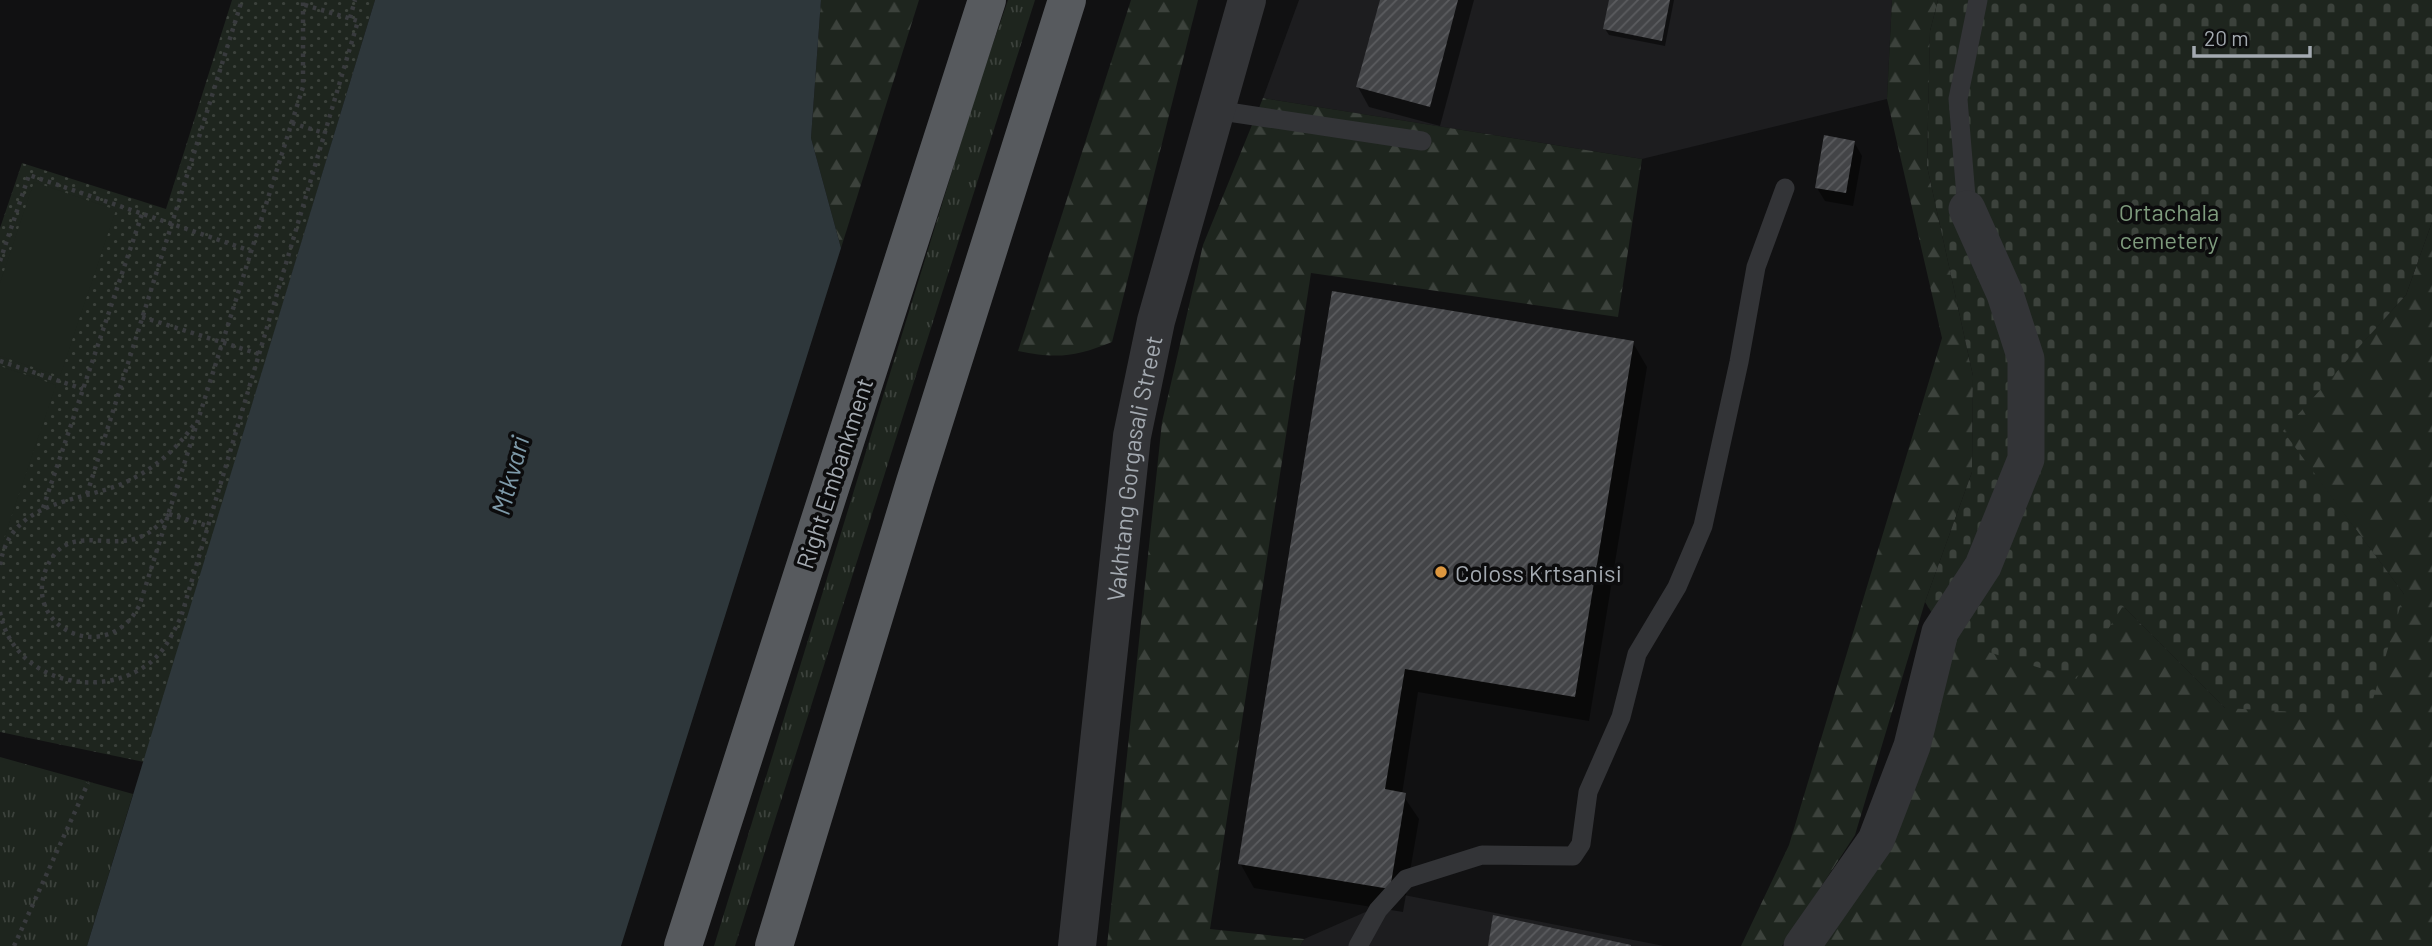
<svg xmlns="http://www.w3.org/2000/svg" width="2432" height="946" viewBox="0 0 2432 946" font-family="Barlow,sans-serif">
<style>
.built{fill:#1d1d1f}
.grass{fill:url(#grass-tufts)}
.forest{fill:url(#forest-firs)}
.cemetery{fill:url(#cemetery-stones)}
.park{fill:url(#park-dots)}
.pitch{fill:#1e251e}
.water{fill:#2e373b}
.shadow{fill:#0007}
.building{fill:url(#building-hatch)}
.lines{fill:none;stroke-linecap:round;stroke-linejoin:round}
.path{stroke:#393b3e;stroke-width:4.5;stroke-dasharray:3.5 5;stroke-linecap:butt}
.service{stroke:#333437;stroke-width:19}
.minor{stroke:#333437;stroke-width:37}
.tertiary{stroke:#333437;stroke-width:38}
.trunk{stroke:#575a5e;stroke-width:38}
.poi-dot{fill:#dd973f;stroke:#0c0c0d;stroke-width:2.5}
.labels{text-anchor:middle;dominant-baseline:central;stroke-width:7;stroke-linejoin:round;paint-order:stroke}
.park-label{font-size:24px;fill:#7e9b7d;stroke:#0c0c0d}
.street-label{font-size:24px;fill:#a4aab1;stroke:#0c0c0d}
.poi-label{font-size:24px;fill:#a4aab1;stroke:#0c0c0d;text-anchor:start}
.water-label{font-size:26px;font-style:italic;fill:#7e9aa9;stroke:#0c0c0d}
</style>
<defs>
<pattern id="grass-tufts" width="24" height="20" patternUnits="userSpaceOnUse" patternTransform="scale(1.75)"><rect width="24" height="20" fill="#1e251e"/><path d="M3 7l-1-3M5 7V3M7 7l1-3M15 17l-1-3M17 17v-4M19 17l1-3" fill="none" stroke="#3c423c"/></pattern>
<pattern id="forest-firs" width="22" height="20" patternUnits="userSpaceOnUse" patternTransform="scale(1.75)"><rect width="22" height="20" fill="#1e251e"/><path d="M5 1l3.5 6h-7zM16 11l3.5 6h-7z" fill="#3c423c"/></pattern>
<pattern id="cemetery-stones" width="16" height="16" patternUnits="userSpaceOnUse" patternTransform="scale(1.75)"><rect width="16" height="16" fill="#1e251e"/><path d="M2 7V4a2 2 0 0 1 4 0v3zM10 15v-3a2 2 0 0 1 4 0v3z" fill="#3c423c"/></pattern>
<pattern id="park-dots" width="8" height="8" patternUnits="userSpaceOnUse" patternTransform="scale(1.75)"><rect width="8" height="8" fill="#1e251e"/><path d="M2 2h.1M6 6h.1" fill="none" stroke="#3c423c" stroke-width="1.8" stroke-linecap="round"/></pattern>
<pattern id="building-hatch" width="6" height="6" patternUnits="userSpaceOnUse" patternTransform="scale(1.75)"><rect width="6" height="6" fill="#434447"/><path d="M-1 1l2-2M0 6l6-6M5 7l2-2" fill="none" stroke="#5b5c5f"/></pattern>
</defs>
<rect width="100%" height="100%" fill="#111112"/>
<g class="built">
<path d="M1299 0H1892L1887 99 1642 159 1263 98Z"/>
<path d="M1404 895 1664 946H1300L1304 939Z"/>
</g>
<g class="grass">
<path d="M1008 0H1035L735 946H714L978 87Z"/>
<path d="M0 757 133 794 87 946H0Z"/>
</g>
<g class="forest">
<path d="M821 0H919L841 248 811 138Z"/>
<path d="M1131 0H1198L1112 342C1075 357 1057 359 1018 351Z"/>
<path d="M1892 0H1938L1930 31 1927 166 1973 376 1972 472 1925 602 1855 835 1782 946H1741L1789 845 1942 338 1887 99Z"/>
<path d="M1263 98 1642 159 1618 317 1311 273 1210 929 1304 939 1300 946H1107L1162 422 1203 245Z"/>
<path d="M2432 222V946H1823L1949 640 2123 606 2225 708 2404 594 2282 431 2406 295Z"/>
</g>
<path class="cemetery" d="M1938 0H2432V222L2406 295 2283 431 2404 594 2368 716 2225 708 2123 606 2076 679 1949 640 1925 602 1972 472 1973 376 1927 166 1930 31Z"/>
<path class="park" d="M232 0H375L144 762 0 732V228L22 163 166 209Z"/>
<g class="pitch">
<path d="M34 182 116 210 60 376 0 356V283Z"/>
<path d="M0 366 56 385 0 550Z"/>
</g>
<path class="water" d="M375 0H821L811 138 841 248 621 946H87Z"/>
<g class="shadow">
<path d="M1381 0H1474L1440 126 1369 107 1358 87Z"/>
<path d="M1611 0H1674L1665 46 1609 35 1605 29Z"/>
<path d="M1854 142 1862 156 1853 206 1825 201 1817 188Z"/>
<path d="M1633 343 1647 367 1589 721 1418 692 1402 794 1419 819 1403 912 1254 888 1240 863Z"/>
</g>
<g class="building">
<path d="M1380 0H1458L1430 107 1356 87Z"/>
<path d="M1609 0H1670L1662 41 1603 29Z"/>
<path d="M1824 135 1855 141 1846 193 1815 188Z"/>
<path d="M1332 291 1634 341 1575 697 1405 669 1385 789 1406 793 1390 889 1238 864Z"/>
<path d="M1493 915 1631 945V946H1488Z"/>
</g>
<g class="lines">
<g class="path">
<path d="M350 18 355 0"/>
<path d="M292 123 324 133"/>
<path d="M0 261 29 175 251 251"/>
<path d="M142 317 259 354"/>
<path d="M0 361 83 389"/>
<path d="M87 494 242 0"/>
<path d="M43 508 142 214"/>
<path d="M169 514C160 523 152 533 140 537 107 551 66 521 46 569 22 629 109 668 140 604L303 87V0"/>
<path d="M169 514 208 526"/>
<path d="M0 565C11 498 81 503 126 482 154 469 177 449 195 423"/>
<path d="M0 612C12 678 94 702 147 665 164 653 172 635 181 617L358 21 302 4"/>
<path d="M14 946 88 783"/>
</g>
<g class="service">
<path d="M1215 110 1422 141"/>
<path d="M1967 209 1958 99 1978 0"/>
<path d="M1358 946 1378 910 1406 879 1482 855 1573 856 1581 844 1588 792 1621 717 1637 654 1677 587 1703 526 1739 362 1756 267 1785 188"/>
</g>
<path class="minor" d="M1802 946 1876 840 1912 746 1940 632 1983 566 2026 459V359L2005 294 1967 209"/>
<path class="tertiary" id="s1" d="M1077 946 1132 436 1156 321 1247 0"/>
<g class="trunk">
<path d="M683 946 987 0"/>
<path d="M774 946 915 482 1067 0"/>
</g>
</g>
<circle class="poi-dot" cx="1441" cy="572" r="7"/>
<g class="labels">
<g class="park-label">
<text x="2169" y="211">Ortachala<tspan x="2169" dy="28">cemetery</tspan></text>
</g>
<g class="street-label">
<text stroke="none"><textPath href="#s1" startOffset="481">Vakhtang Gorgasali Street</textPath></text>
<text transform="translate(834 473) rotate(-72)">Right Embankment</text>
</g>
<g class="poi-label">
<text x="1455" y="572">Coloss Krtsanisi</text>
</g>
<g class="water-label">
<text transform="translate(509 475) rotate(-75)">Mtkvari</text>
</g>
</g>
<path d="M2194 46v10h116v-10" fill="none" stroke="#a4aab1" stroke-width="3.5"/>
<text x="2204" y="46" font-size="21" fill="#a4aab1" stroke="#0c0c0d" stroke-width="5" paint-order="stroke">20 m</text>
</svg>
